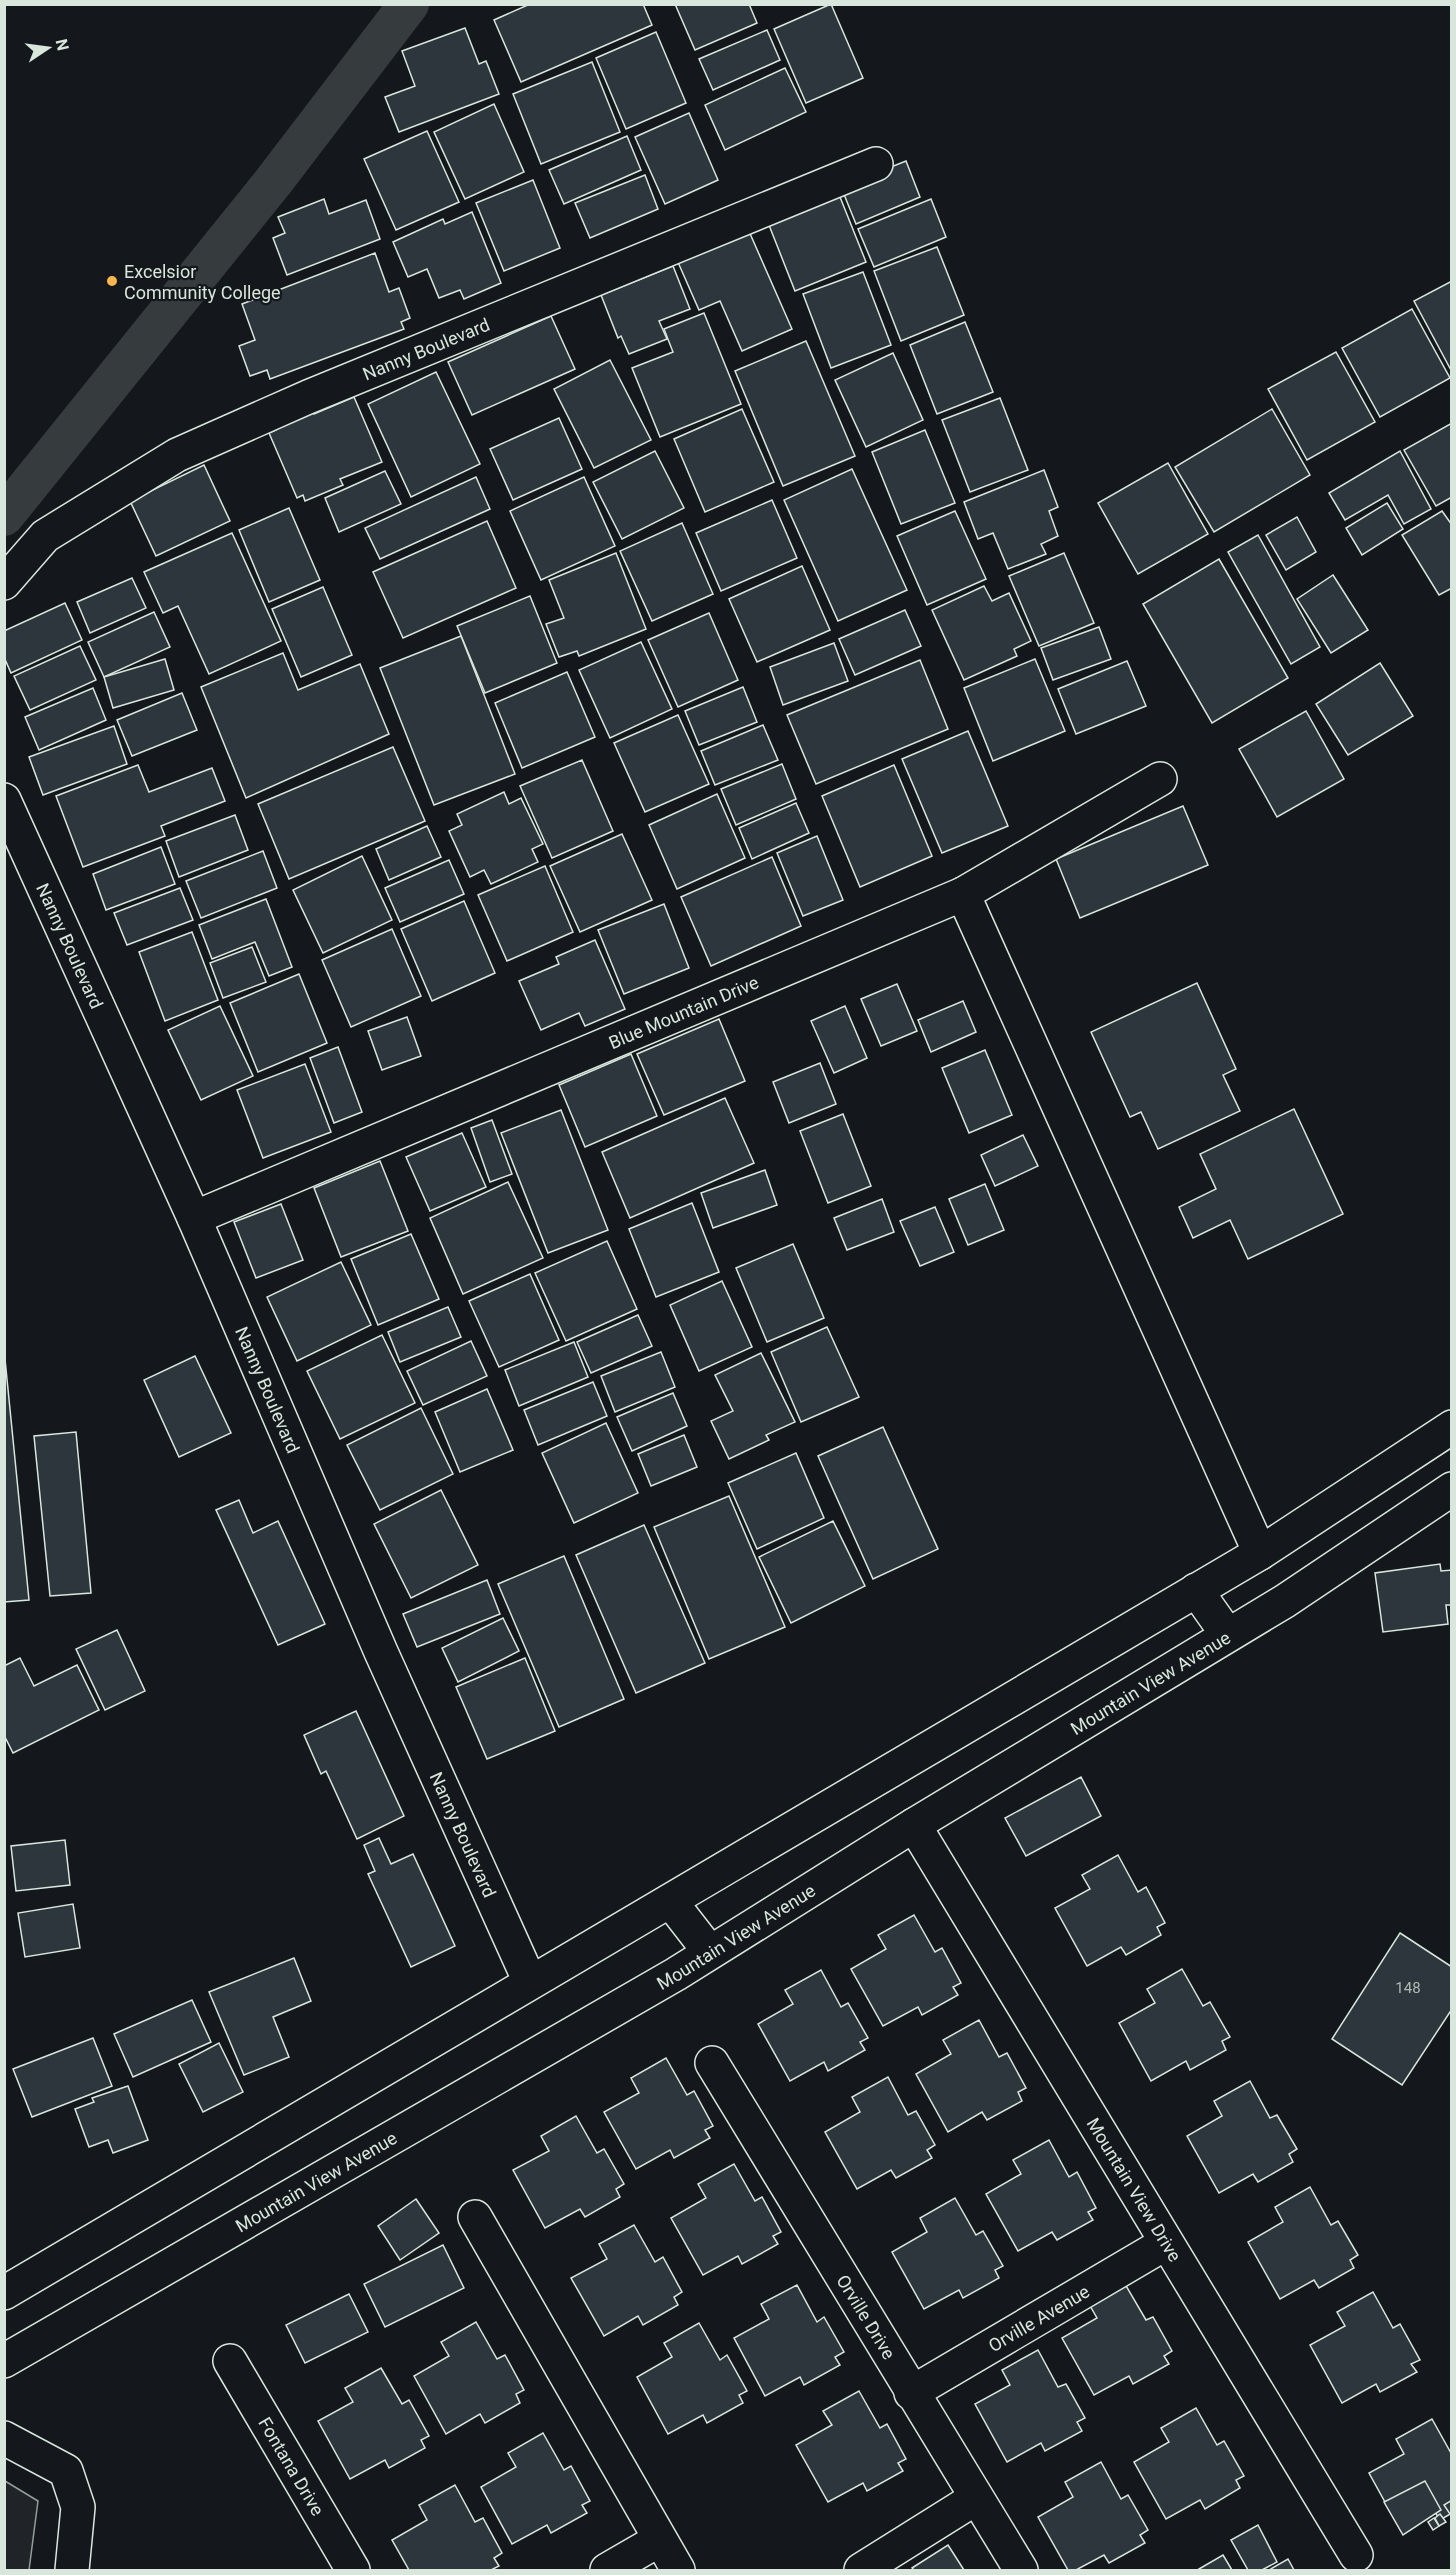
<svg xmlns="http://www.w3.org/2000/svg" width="1456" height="2575" viewBox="0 0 1456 2575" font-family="Roboto,sans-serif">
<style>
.green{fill:#202428;stroke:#939e99;stroke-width:1.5}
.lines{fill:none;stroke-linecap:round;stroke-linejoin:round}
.canal{stroke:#363b3e;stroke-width:40}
.building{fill:#2c363c;stroke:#d8e6dc;stroke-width:1.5}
.minor-casing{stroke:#d8e6dc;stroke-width:36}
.secondary-casing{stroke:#d8e6dc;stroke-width:36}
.minor{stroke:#14181c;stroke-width:33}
.secondary{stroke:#14181c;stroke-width:33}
.poi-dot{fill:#ffb74d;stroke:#14181c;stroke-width:2}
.labels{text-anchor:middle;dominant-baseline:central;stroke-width:4.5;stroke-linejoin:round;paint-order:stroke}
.number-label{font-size:15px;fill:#adbab4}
.poi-label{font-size:18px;fill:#d8e6dc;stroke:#14181c;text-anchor:start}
.street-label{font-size:18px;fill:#d8e6dc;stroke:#14181c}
</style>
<rect width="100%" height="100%" fill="#14181c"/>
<path class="green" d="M5 2481 38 2501 29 2570H5Z"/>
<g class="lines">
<path class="canal" d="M4 516 273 182 409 4"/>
</g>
<g class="building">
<path d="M530 4H643L652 25 521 82 494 20Z"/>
<path d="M675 4H749L757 23 695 50Z"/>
<path d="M831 4 863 78 806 103 774 29Z"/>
<path d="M465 28 479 64 486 61 499 94 399 132 385 97 415 86 402 51Z"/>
<path d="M767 30 780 60 713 90 699 59Z"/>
<path d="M656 32 686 103 626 129 596 58Z"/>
<path d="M592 62 620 132 541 164 513 94Z"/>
<path d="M785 68 806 112 725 150 705 105Z"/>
<path d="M494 104 524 172 465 199 434 132Z"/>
<path d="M689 113 718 180 665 204 635 137Z"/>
<path d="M427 131 459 202 396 230 364 159Z"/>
<path d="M627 136 641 170 564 204 549 170Z"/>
<path d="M906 161 920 197 856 224 841 187Z"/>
<path d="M645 175 658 209 590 238 575 203Z"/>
<path d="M533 180 560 248 504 271 476 203Z"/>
<path d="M836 187 866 262 795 291 765 215Z"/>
<path d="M324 199 329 214 366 200 380 239 287 275 273 238 285 233 278 217Z"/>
<path d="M931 199 946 237 874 267 858 229Z"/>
<path d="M472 212 501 283 464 299 460 290 439 298 427 269 408 277 393 242 443 219 445 224Z"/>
<path d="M748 229 792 329 742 351 720 301 699 310 677 260Z"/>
<path d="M937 247 964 315 901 341 874 271Z"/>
<path d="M375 253 389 292 399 288 410 318 401 322 404 329 270 379 267 370 250 376 239 346 255 340 242 304Z"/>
<path d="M673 266 690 309 659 321 667 339 629 354 621 336 618 338 601 295Z"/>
<path d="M863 272 891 345 831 368 803 294Z"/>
<path d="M1452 281V372L1414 301Z"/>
<path d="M1412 309 1450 378 1380 417 1342 348Z"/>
<path d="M704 313 741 404 660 437 632 368 673 352 664 329Z"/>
<path d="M551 316 575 369 472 415 448 362Z"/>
<path d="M965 322 993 392 937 414 910 345Z"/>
<path d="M806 341 855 456 783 486 735 371Z"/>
<path d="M1336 352 1375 422 1307 460 1268 389Z"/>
<path d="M893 353 923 420 866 447 835 380Z"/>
<path d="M610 360 651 440 594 468 554 389Z"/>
<path d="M436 372 480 464 411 497 368 404Z"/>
<path d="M354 397 382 462 340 479 343 485 305 501 303 495 297 498 269 433 276 430 272 423 311 407 314 414Z"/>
<path d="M1000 398 1028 470 970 492 942 420Z"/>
<path d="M742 409 774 482 705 512 674 439Z"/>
<path d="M1272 409 1310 475 1214 532 1175 467Z"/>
<path d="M559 418 582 469 513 500 490 449Z"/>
<path d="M1452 423V497L1436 506 1404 450Z"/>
<path d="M925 430 955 503 901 524 872 452Z"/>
<path d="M655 451 684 508 622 539 593 482Z"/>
<path d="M1400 451 1431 509 1404 524 1388 495 1345 520 1329 493Z"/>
<path d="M1168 463 1208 534 1138 574 1098 503Z"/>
<path d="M204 465 230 521 156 556 130 501Z"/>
<path d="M852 469 907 590 838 621 784 500Z"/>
<path d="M1044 470 1058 507 1049 511 1058 536 1041 544 1046 554 1008 569 993 533 978 539 964 502Z"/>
<path d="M385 471 401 504 339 532 325 498Z"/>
<path d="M476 477 490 509 380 559 365 528Z"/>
<path d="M584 477 615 546 541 580 510 511Z"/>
<path d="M772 500 797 558 721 591 696 533Z"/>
<path d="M1387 503 1403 529 1362 555 1346 528Z"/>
<path d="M289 508 320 580 269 602 239 530Z"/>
<path d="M955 511 986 579 927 605 897 536Z"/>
<path d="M1442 511 1452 525V588L1439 595 1402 535Z"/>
<path d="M1297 517 1316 552 1286 570 1266 535Z"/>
<path d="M487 521 516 588 403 638 373 572Z"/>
<path d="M682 523 713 594 652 621 620 551Z"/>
<path d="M232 533 281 641 209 674 178 606 163 613 144 572Z"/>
<path d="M1258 535 1320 647 1291 664 1228 552Z"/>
<path d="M616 553 646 629 579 656 577 651 559 657 546 624 564 618 549 580Z"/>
<path d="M1064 553 1094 623 1039 646 1009 576Z"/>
<path d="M1219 559 1288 678 1212 723 1143 604Z"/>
<path d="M802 566 830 630 757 662 729 599Z"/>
<path d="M1333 575 1368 630 1331 653 1297 599Z"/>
<path d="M132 578 146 608 90 633 77 602Z"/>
<path d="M984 586 992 601 1009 593 1031 641 1014 649 1017 656 964 680 932 610Z"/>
<path d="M323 587 352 655 301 677 272 609Z"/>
<path d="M530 596 557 663 485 693 457 626Z"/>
<path d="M65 603 82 640 11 673 4 657V631Z"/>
<path d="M905 610 921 646 855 675 839 639Z"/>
<path d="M154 612 170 647 104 677 88 642Z"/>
<path d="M709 613 738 680 678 707 648 640Z"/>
<path d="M1099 627 1111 659 1053 680 1041 648Z"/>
<path d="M461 636 515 774 434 805 380 668Z"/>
<path d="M641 642 672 709 610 738 579 670Z"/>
<path d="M834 643 848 681 783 705 770 667Z"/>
<path d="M80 646 96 680 30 710 14 676Z"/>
<path d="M283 653 298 690 360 664 389 734 246 798 201 687Z"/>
<path d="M165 659 174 690 113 708 104 677Z"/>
<path d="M1035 659 1065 731 993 761 964 688Z"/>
<path d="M920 660 948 729 816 784 787 715Z"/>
<path d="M1127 661 1146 706 1076 734 1058 689Z"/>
<path d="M1380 663 1413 716 1348 755 1316 704Z"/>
<path d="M567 672 595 737 522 768 495 703Z"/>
<path d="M743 687 757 722 699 745 685 711Z"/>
<path d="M93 688 106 720 39 750 25 717Z"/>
<path d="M182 693 197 730 132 756 117 720Z"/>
<path d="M1306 711 1344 779 1277 817 1239 749Z"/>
<path d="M678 715 709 784 645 812 614 743Z"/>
<path d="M763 725 778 760 715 785 701 751Z"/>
<path d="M114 726 127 764 43 795 29 757Z"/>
<path d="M968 731 1008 826 942 853 902 759Z"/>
<path d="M393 747 425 821 289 879 258 804Z"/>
<path d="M582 760 613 831 552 858 520 786Z"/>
<path d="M782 764 796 799 736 825 721 789Z"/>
<path d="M138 765 149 792 212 768 225 801 161 826 165 836 83 867 56 796Z"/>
<path d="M894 765 932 856 860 887 822 796Z"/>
<path d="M504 792 509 804 521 798 543 844 532 849 538 862 491 884 484 870 470 877 449 831 462 825 457 814Z"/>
<path d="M717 794 745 858 677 889 649 825Z"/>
<path d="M796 803 809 833 752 859 739 828Z"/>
<path d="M1183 806 1208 865 1080 918 1056 859Z"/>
<path d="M235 815 248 850 179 877 166 841Z"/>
<path d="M427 826 441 857 389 880 376 849Z"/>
<path d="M622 834 652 900 580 932 550 866Z"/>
<path d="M817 836 843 900 803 916 777 853Z"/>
<path d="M161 847 175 884 106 910 93 874Z"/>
<path d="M263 851 277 888 201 918 186 881Z"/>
<path d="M362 856 392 920 323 953 293 890Z"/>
<path d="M772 857 801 926 711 966 681 897Z"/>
<path d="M449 860 464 894 400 922 385 888Z"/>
<path d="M545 866 573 932 507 961 478 895Z"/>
<path d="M180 888 193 920 127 945 114 913Z"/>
<path d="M266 899 292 967 269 976 255 942 212 959 199 925Z"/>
<path d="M464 901 495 973 432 1001 401 929Z"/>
<path d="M664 904 689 968 624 994 598 930Z"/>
<path d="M392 929 421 996 351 1027 322 960Z"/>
<path d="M192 932 218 1000 165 1021 139 952Z"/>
<path d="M595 940 625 1009 585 1026 579 1013 541 1030 519 981 559 964 556 957Z"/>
<path d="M252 947 266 982 223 998 210 963Z"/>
<path d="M299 974 327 1043 258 1072 230 1003Z"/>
<path d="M1197 983 1236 1069 1223 1075 1240 1111 1158 1149 1141 1112 1130 1117 1091 1032Z"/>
<path d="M897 984 917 1031 881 1046 861 999Z"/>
<path d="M963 1001 976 1032 931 1052 918 1020Z"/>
<path d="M220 1006 253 1076 201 1100 168 1030Z"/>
<path d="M845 1006 867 1058 834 1073 811 1021Z"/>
<path d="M407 1017 421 1056 382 1070 368 1031Z"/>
<path d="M719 1019 745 1081 664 1115 637 1054Z"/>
<path d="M338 1047 362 1112 334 1123 310 1058Z"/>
<path d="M985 1050 1012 1115 969 1133 942 1068Z"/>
<path d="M631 1054 657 1116 585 1147 559 1085Z"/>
<path d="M820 1063 836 1104 789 1123 773 1082Z"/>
<path d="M305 1064 331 1132 263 1158 237 1090Z"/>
<path d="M725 1098 754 1163 630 1218 602 1152Z"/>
<path d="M1294 1109 1343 1214 1248 1259 1230 1220 1193 1238 1179 1207 1216 1189 1200 1154Z"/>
<path d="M561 1110 608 1230 548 1253 501 1133Z"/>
<path d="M843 1114 871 1186 828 1203 800 1131Z"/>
<path d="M492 1120 512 1174 490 1182 471 1128Z"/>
<path d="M462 1133 486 1187 430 1211 406 1157Z"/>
<path d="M1023 1135 1038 1166 995 1186 981 1155Z"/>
<path d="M380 1161 408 1231 341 1257 314 1188Z"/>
<path d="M765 1170 777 1205 713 1228 701 1193Z"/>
<path d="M508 1182 543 1258 463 1294 430 1218Z"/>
<path d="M985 1184 1004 1230 968 1245 949 1199Z"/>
<path d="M882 1199 894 1232 847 1250 834 1218Z"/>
<path d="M692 1203 719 1272 656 1297 629 1229Z"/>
<path d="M281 1204 303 1260 256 1278 234 1222Z"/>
<path d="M935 1207 954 1252 920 1266 900 1221Z"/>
<path d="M411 1234 439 1299 378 1325 351 1259Z"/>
<path d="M607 1241 637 1309 566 1341 535 1273Z"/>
<path d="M793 1244 824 1318 767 1342 736 1268Z"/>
<path d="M341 1262 371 1325 297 1361 267 1297Z"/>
<path d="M530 1274 559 1340 499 1367 469 1301Z"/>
<path d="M722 1281 752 1347 699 1371 670 1305Z"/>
<path d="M448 1307 461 1337 400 1362 388 1332Z"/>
<path d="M638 1315 652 1346 591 1373 577 1342Z"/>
<path d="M827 1327 859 1397 801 1422 771 1352Z"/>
<path d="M382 1335 415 1403 340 1439 307 1371Z"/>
<path d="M471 1341 487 1376 423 1405 407 1371Z"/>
<path d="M574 1342 588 1377 519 1406 505 1370Z"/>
<path d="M4 1349 29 1600 4 1602Z"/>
<path d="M661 1352 675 1387 615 1412 601 1376Z"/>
<path d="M761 1353 795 1422 766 1435 769 1440 729 1459 711 1421 733 1411 715 1375Z"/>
<path d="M195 1356 231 1433 179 1457 144 1380Z"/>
<path d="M593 1382 607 1416 538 1445 524 1410Z"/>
<path d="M487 1389 513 1450 460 1472 435 1412Z"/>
<path d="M673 1393 687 1426 632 1451 617 1417Z"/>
<path d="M421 1408 453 1474 380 1510 347 1445Z"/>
<path d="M606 1423 638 1493 574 1523 542 1453Z"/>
<path d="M883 1427 938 1549 873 1579 818 1456Z"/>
<path d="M76 1432 91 1593 50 1596 34 1436Z"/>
<path d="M684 1435 697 1467 651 1486 638 1454Z"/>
<path d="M796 1453 824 1518 757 1549 728 1483Z"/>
<path d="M441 1490 478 1565 411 1598 374 1524Z"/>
<path d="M729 1496 785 1627 709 1659 654 1527Z"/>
<path d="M239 1500 253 1533 278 1521 325 1624 278 1645 216 1510Z"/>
<path d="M833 1521 865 1586 791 1623 759 1557Z"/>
<path d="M644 1525 705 1663 636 1693 576 1555Z"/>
<path d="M564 1556 624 1699 559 1727 498 1584Z"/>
<path d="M1440 1564 1441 1571 1452 1570V1605H1446L1448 1624 1383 1632 1375 1573Z"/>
<path d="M487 1580 500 1614 417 1647 403 1614Z"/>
<path d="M503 1618 519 1651 458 1682 442 1648Z"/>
<path d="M117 1630 145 1691 105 1710 76 1649Z"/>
<path d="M20 1658 34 1686 77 1665 99 1710 13 1753 4 1735V1666Z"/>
<path d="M525 1658 555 1731 487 1759 456 1687Z"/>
<path d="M356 1711 404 1816 357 1839 326 1771 321 1774 304 1735Z"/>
<path d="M1081 1777 1101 1816 1026 1856 1005 1818Z"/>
<path d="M379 1838 391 1864 413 1854 455 1946 411 1967 368 1874 375 1871 364 1845Z"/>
<path d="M65 1840 70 1885 16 1891 11 1846Z"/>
<path d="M1118 1855 1138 1892 1146 1887 1165 1923 1157 1927 1161 1935 1126 1955 1121 1947 1087 1966 1055 1908 1090 1889 1082 1875Z"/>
<path d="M73 1904 80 1948 25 1957 18 1913Z"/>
<path d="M914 1915 935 1952 942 1948 961 1983 953 1987 958 1995 922 2015 918 2007 883 2026 851 1969 886 1949 878 1935Z"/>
<path d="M1400 1933 1452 1967V2009L1402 2085 1332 2039Z"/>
<path d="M294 1958 311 2001 273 2017 289 2057 244 2075 209 1992Z"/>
<path d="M1182 1969 1203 2006 1210 2002 1230 2037 1222 2041 1226 2050 1190 2070 1186 2061 1151 2081 1119 2023 1155 2003 1147 1989Z"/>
<path d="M821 1970 841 2007 848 2003 868 2038 860 2042 865 2050 828 2071 824 2062 790 2081 758 2024 793 2004 785 1990Z"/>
<path d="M192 2000 211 2042 133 2077 114 2034Z"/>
<path d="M979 2020 999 2057 1007 2053 1026 2088 1018 2092 1022 2101 987 2120 982 2112 948 2132 916 2074 951 2054 943 2040Z"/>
<path d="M93 2038 112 2086 32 2117 13 2069Z"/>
<path d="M219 2043 243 2092 203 2112 179 2064Z"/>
<path d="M666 2058 687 2095 694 2091 713 2126 705 2130 710 2138 674 2158 670 2150 636 2169 604 2112 639 2093 631 2078Z"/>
<path d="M888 2077 908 2115 916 2111 935 2145 927 2150 932 2158 896 2178 891 2170 857 2189 825 2132 860 2112 852 2097Z"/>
<path d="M1250 2081 1270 2118 1277 2115 1297 2149 1289 2154 1293 2162 1258 2182 1253 2174 1219 2193 1187 2136 1222 2116 1214 2101Z"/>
<path d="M128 2086 148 2140 113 2153 108 2140 89 2147 75 2109 94 2102 92 2098Z"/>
<path d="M576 2116 597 2153 604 2149 624 2184 616 2189 620 2197 585 2217 580 2209 545 2228 513 2170 549 2151 541 2136Z"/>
<path d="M1049 2140 1069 2177 1077 2172 1096 2208 1088 2212 1093 2220 1057 2240 1052 2232 1018 2251 986 2194 1021 2174 1013 2160Z"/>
<path d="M734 2164 755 2201 762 2197 781 2232 773 2236 778 2244 742 2264 738 2256 703 2275 671 2218 706 2198 698 2184Z"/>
<path d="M1310 2187 1331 2225 1338 2221 1358 2255 1350 2260 1354 2268 1319 2288 1314 2280 1280 2299 1248 2242 1283 2222 1275 2207Z"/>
<path d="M955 2198 976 2235 983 2231 1003 2266 995 2270 999 2278 963 2298 959 2290 924 2309 892 2252 927 2232 920 2218Z"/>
<path d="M416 2199 439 2233 400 2260 378 2226Z"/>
<path d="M634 2225 655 2262 663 2257 682 2292 674 2297 678 2305 643 2325 638 2316 604 2336 571 2278 607 2259 599 2244Z"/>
<path d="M443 2245 464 2288 385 2327 364 2284Z"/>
<path d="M1125 2284 1146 2320 1153 2317 1172 2351 1164 2356 1169 2364 1133 2384 1129 2376 1094 2395 1062 2338 1097 2318 1089 2304Z"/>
<path d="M797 2285 817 2322 824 2317 844 2352 835 2357 840 2365 804 2385 800 2377 765 2396 734 2338 769 2319 761 2304Z"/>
<path d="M1373 2292 1393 2328 1400 2324 1420 2360 1411 2364 1417 2372 1380 2392 1376 2384 1342 2403 1310 2345 1345 2326 1337 2312Z"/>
<path d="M349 2294 368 2332 305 2363 286 2325Z"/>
<path d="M476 2322 497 2359 505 2355 524 2390 516 2394 520 2403 485 2423 480 2414 446 2434 414 2376 449 2356 441 2342Z"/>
<path d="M699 2323 720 2360 727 2355 747 2391 739 2395 743 2403 707 2423 703 2415 668 2434 637 2377 672 2357 664 2343Z"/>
<path d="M1038 2350 1058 2387 1066 2384 1085 2418 1077 2422 1082 2431 1045 2451 1041 2443 1007 2462 975 2404 1010 2385 1002 2370Z"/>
<path d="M381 2368 402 2404 409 2400 429 2436 421 2440 425 2448 389 2468 385 2460 350 2479 318 2421 353 2402 345 2388Z"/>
<path d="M859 2391 880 2428 887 2424 906 2459 898 2463 903 2471 867 2491 863 2483 828 2502 796 2445 832 2425 823 2411Z"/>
<path d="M1196 2408 1217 2445 1224 2441 1244 2476 1236 2480 1240 2488 1205 2509 1200 2500 1166 2519 1134 2462 1169 2442 1161 2428Z"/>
<path d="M1432 2419 1452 2455V2513L1440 2520 1435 2512 1401 2531 1369 2473 1404 2454 1396 2439Z"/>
<path d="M543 2433 564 2470 571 2466 590 2501 582 2505 587 2513 551 2533 547 2525 512 2544 481 2487 516 2467 508 2453Z"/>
<path d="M1101 2462 1121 2499 1128 2495 1148 2530 1140 2535 1145 2543 1109 2563 1104 2555 1076 2570H1068L1038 2517 1073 2497 1065 2482Z"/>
<path d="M1425 2481 1441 2510 1403 2535 1384 2502Z"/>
<path d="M455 2485 475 2522 483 2518 502 2553 494 2558 499 2566 491 2570H409L392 2540 427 2520 419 2505Z"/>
<path d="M1452 2500V2517L1444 2505Z"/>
<path d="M1440 2514 1446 2522 1439 2526 1435 2518Z"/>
<path d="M1434 2518 1439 2526 1433 2530 1428 2522Z"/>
<path d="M1258 2525 1277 2562 1262 2570H1248L1231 2540Z"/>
<path d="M948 2545 964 2570H914L912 2568Z"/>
<path d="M1223 2555 1232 2570H1200L1199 2569Z"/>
<path d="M1288 2559 1294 2570H1269Z"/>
</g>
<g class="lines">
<g class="minor-casing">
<g id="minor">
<path id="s1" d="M4 583 45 536 177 455 308 397 876 164"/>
<path id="s2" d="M4 800 194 1218 381 1652 530 1982"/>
<path d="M963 894 1260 1553"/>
<path id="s3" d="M194 1218 963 894 1160 779"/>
<path id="s4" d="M914 1825 1356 2555"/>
<path id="s5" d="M712 2063 1021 2570"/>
<path d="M475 2217 678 2570"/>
<path id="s6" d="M230 2361 353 2570"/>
<path id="s7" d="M911 2393 1166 2243"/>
<path d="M4 2438 66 2471 78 2507 72 2570"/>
<path d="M607 2570 659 2540"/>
<path d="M861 2570 976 2498"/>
</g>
</g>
<g class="secondary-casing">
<g id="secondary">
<path d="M1196 1590 1227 1634"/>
<path d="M671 1902 709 1951"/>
<path d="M4 2293 1260 1553 1452 1427"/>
<path id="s8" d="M4 2361 676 1974 914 1825 1285 1601 1452 1489"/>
</g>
</g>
<use href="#minor" class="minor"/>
<use href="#secondary" class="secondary"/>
</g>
<circle class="poi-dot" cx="112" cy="281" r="6"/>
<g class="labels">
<g class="number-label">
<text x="1408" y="1988">148</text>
</g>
<g class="poi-label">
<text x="124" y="271">Excelsior<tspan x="124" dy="21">Community College</tspan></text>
</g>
<g class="street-label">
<text stroke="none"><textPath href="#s1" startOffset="488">Nanny Boulevard</textPath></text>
<text stroke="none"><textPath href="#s2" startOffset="160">Nanny Boulevard</textPath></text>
<text stroke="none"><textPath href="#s3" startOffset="531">Blue Mountain Drive</textPath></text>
<text stroke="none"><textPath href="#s2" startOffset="646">Nanny Boulevard</textPath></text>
<text stroke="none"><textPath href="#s8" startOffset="1332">Mountain View Avenue</textPath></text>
<text stroke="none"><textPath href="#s2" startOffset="1132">Nanny Boulevard</textPath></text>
<text stroke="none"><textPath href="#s8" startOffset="846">Mountain View Avenue</textPath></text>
<text stroke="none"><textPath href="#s8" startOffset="360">Mountain View Avenue</textPath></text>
<text stroke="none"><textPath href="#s4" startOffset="426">Mountain View Drive</textPath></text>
<text stroke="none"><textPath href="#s5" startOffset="297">Orville Drive</textPath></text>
<text stroke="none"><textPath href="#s7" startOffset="148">Orville Avenue</textPath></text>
<text stroke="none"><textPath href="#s6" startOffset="122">Fontana Drive</textPath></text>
</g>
</g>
<rect width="1456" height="2575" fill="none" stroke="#d8e6dc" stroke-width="12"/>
<g transform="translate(48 48) rotate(77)" stroke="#14181c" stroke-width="4.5" paint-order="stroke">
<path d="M0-4.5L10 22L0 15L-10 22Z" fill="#d8e6dc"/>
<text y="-9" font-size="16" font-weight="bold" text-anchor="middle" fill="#d8e6dc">N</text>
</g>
</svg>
